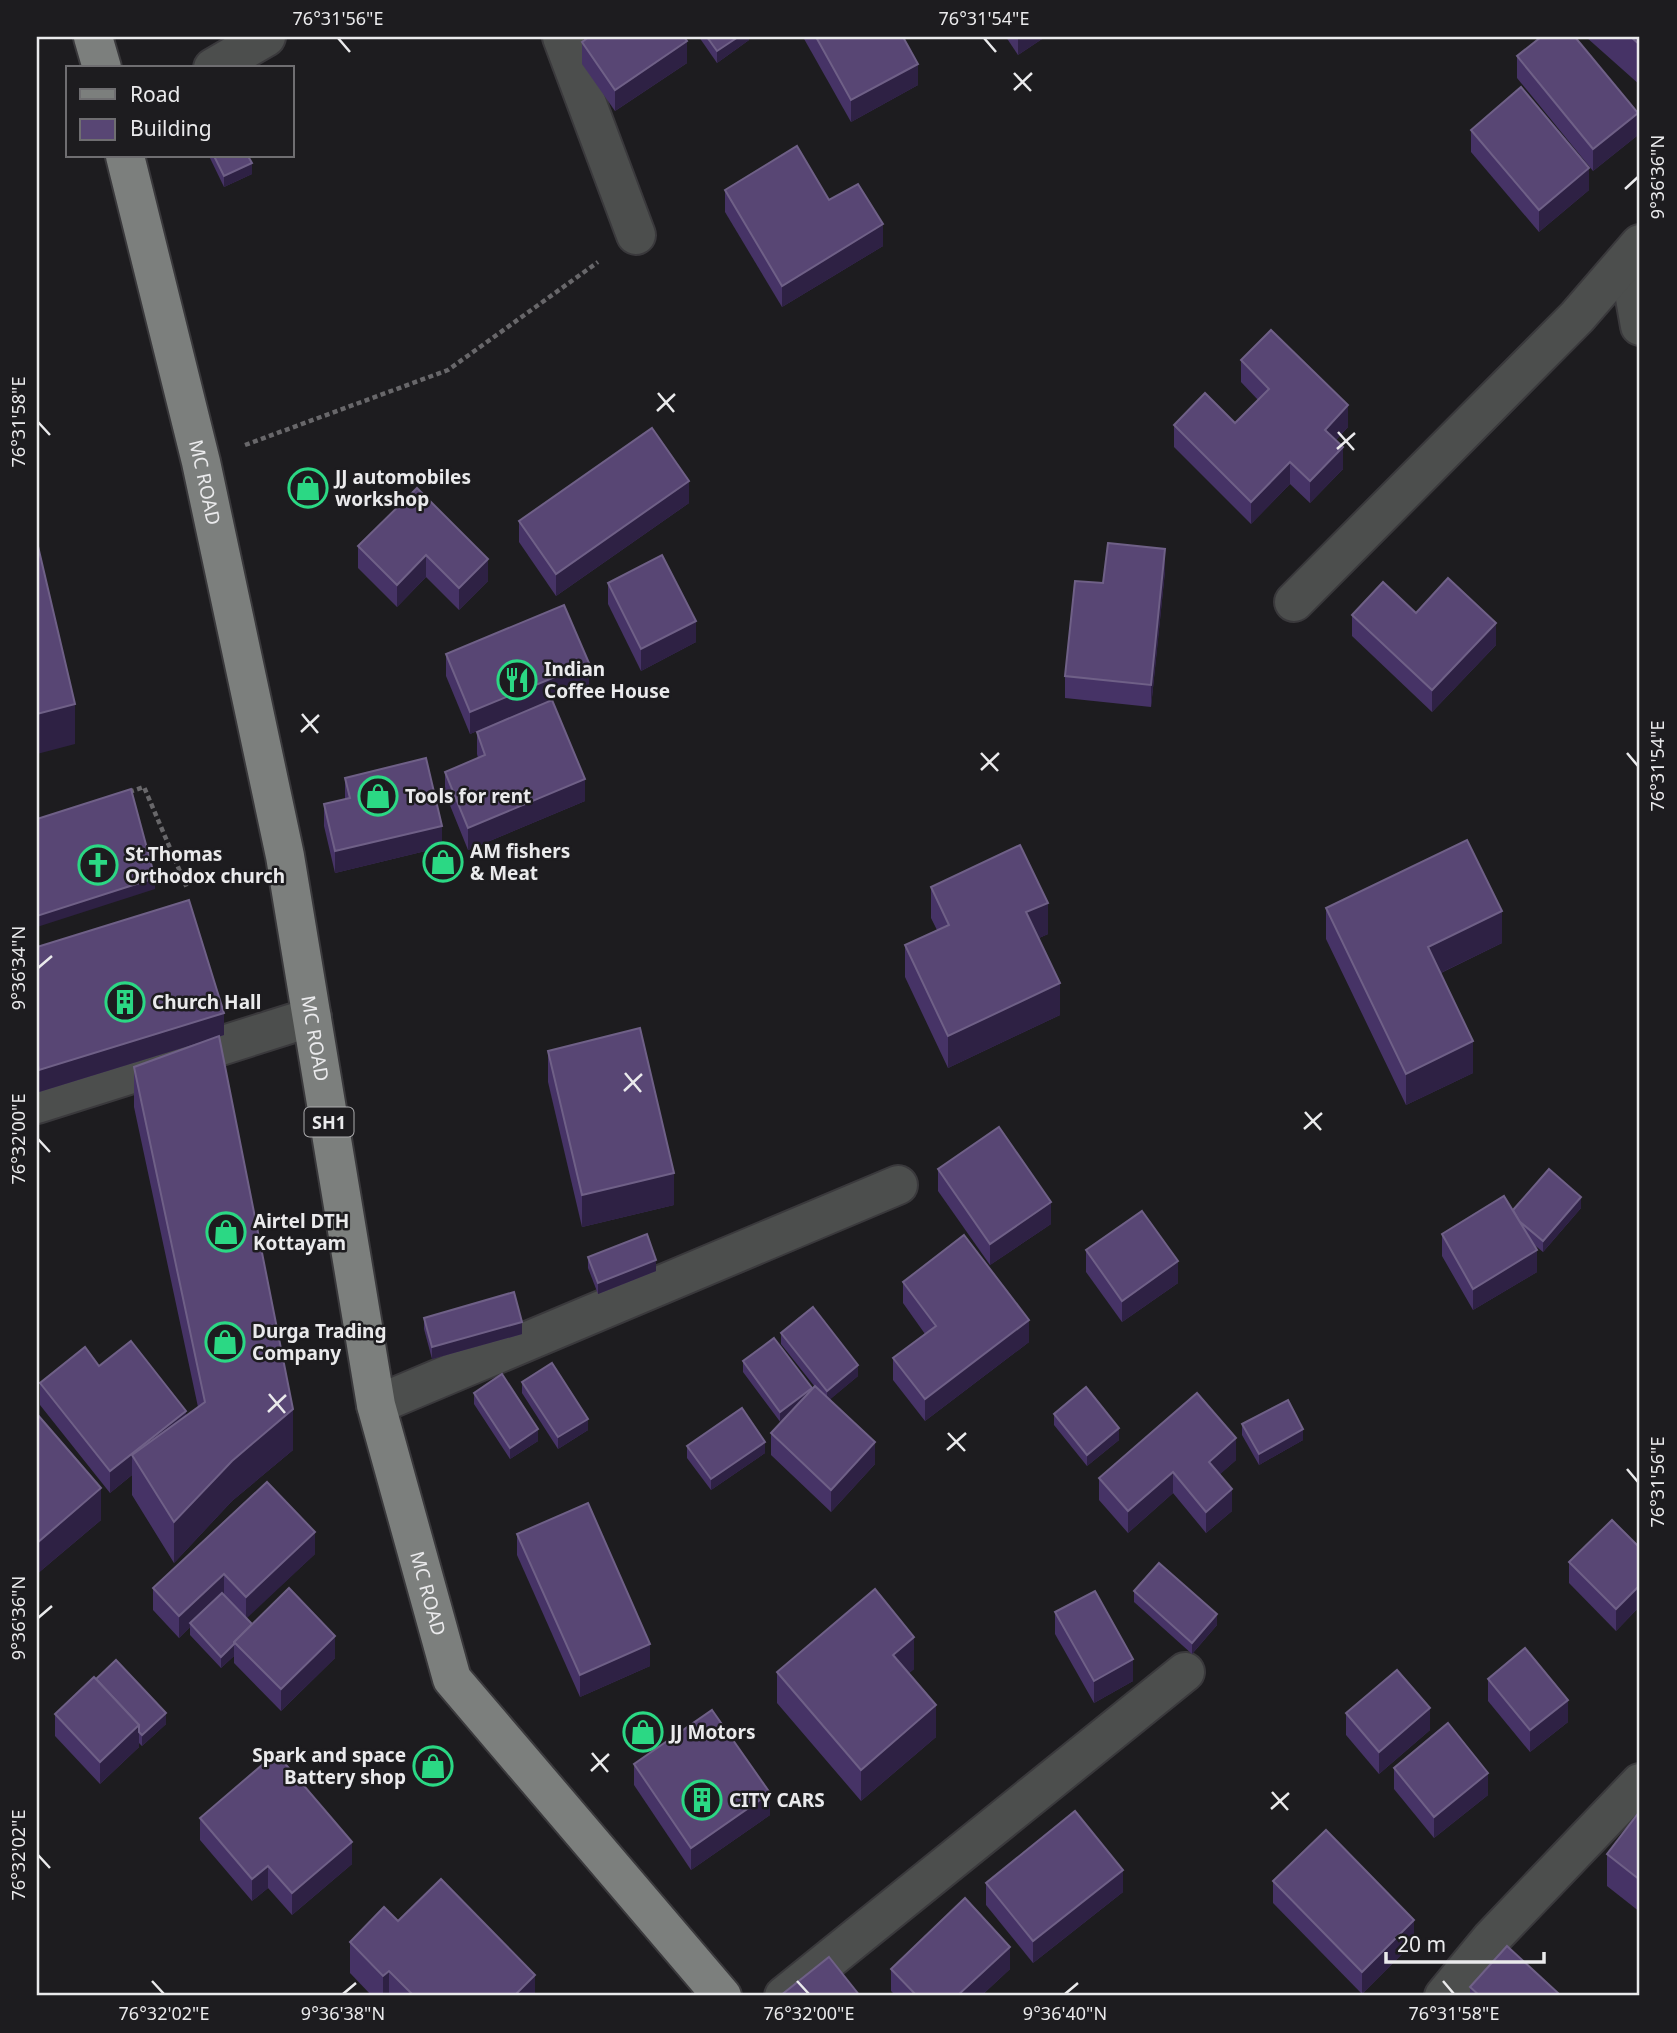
<svg xmlns="http://www.w3.org/2000/svg" width="1677" height="2033" viewBox="0 0 1677 2033" font-family="'Noto Sans',sans-serif">
<style>
.lines{fill:none;stroke-linecap:round;stroke-linejoin:round}
.minor-casing{stroke:#3a393c;stroke-width:42}
.primary-casing{stroke:#3a393c;stroke-width:42}
.path{stroke:#68676a;stroke-width:4.5;stroke-dasharray:5 3.5;stroke-linecap:butt}
.minor{stroke:#4c4e4d;stroke-width:38}
.primary{stroke:#7c7f7d;stroke-width:38}
.wall{fill:#463366}
.shaded-wall{fill:#2e2144}
.building{fill:#584674;stroke:#6f6087;stroke-width:2}
.ticks{fill:none;stroke:#eaeaec;stroke-width:2.5}
.labels{text-anchor:middle;dominant-baseline:central;stroke-width:5;stroke-linejoin:round;paint-order:stroke}
.shield{fill:#1d1c1f;stroke:#acacae;stroke-width:2}
.shield-label{font-size:18px;font-weight:bold;fill:#eaeaec}
.poi-label{font-size:19px;font-weight:bold;fill:#eaeaec;stroke:#1d1c1f;text-anchor:start}
.street-label{font-size:19px;fill:#eaeaec;stroke:#1d1c1f}
.neatline{fill:none;stroke:#eaeaec;stroke-width:2.5}
.ticks-label{font-size:18px;text-anchor:middle;fill:#eaeaec}
</style>
<rect width="100%" height="100%" fill="#1d1c1f"/>
<g class="lines">
<g class="minor-casing">
<g id="minor">
<path d="M562 37 636 235"/>
<path d="M213 68 266 37"/>
<path d="M1628 259 1640 326"/>
<path d="M1294 602 1577 317 1640 244"/>
<path d="M37 1104 312 1017"/>
<path d="M376 1405 898 1185"/>
<path d="M784 1996 1185 1672"/>
<path d="M1444 1996 1491 1939 1640 1783"/>
</g>
</g>
<g class="primary-casing">
<g id="primary">
<path d="M93 37 102 68"/>
<path id="s1" d="M125 156 201 462 285 856 376 1405 452 1679 722 1996"/>
</g>
</g>
<g class="path">
<path d="M245 445 448 370 598 262"/>
<path d="M129 792 144 787 187 888"/>
</g>
<use href="#minor" class="minor"/>
<use href="#primary" class="primary"/>
</g>
<g class="wall">
<path d="M699 37H749V40L717 63Z"/>
<path d="M803 37H903L918 85 851 122Z"/>
<path d="M1006 37H1045L1018 55Z"/>
<path d="M1586 37H1640V85Z"/>
<path d="M582 42 687 63 615 111 582 64Z"/>
<path d="M1517 56 1638 135 1593 171 1517 78Z"/>
<path d="M1471 130 1589 190 1539 232 1471 152Z"/>
<path d="M209 156H248L252 174 224 187Z"/>
<path d="M725 190 829 200 883 246 782 307 725 212Z"/>
<path d="M1241 360 1348 427 1336 440 1343 469 1310 503 1290 484 1251 524 1174 447V425L1235 423 1258 400 1241 382Z"/>
<path d="M689 503 556 596 519 542V521Z"/>
<path d="M358 546 488 559V581L459 610 426 577 397 607 358 568Z"/>
<path d="M1165 571 1151 707 1065 698V676Z"/>
<path d="M608 583 696 642 641 671 608 604Z"/>
<path d="M1416 613 1496 645 1432 712 1352 636V615Z"/>
<path d="M446 654 589 685 470 734 446 676Z"/>
<path d="M477 732 585 801 468 850 445 793V772L478 758 477 754Z"/>
<path d="M345 778 442 847 335 873 324 826V804L345 799Z"/>
<path d="M931 887 1048 934 1039 938 1060 1015 948 1068 905 977V945L937 930 931 918Z"/>
<path d="M1326 908 1502 943 1441 973 1473 1073 1406 1105 1326 939Z"/>
<path d="M37 947 224 1035 39 1092 37 1083Z"/>
<path d="M548 1051 674 1205 582 1227 548 1082Z"/>
<path d="M134 1067 293 1450 232 1501 174 1563 132 1495V1475L110 1493 40 1405V1383L99 1366 186 1416 198 1407 134 1107Z"/>
<path d="M938 1169 1051 1224 990 1265 938 1191Z"/>
<path d="M1581 1208 1543 1252 1532 1243 1537 1272 1473 1310 1442 1256V1234L1513 1210Z"/>
<path d="M1086 1250 1178 1283 1122 1322 1086 1272Z"/>
<path d="M588 1257 656 1271 598 1294 588 1268Z"/>
<path d="M903 1282 1029 1342 925 1421 893 1380V1358L925 1334 903 1303Z"/>
<path d="M424 1318 522 1334 432 1359 424 1329Z"/>
<path d="M781 1333 858 1376 829 1400 875 1464 831 1512 771 1455V1433L781 1423 743 1372V1361L812 1390 815 1387 781 1344Z"/>
<path d="M522 1382 588 1430 558 1449 522 1393Z"/>
<path d="M474 1393 538 1441 510 1459 474 1404Z"/>
<path d="M37 1414 101 1520 37 1574Z"/>
<path d="M1054 1414 1119 1440 1087 1466 1054 1425Z"/>
<path d="M1242 1424 1303 1440 1259 1465 1242 1435Z"/>
<path d="M687 1446 765 1453 711 1490 687 1458Z"/>
<path d="M1236 1460 1220 1474 1232 1511 1206 1533 1173 1493 1128 1533 1099 1500V1478Z"/>
<path d="M517 1534 650 1666 580 1697 517 1555Z"/>
<path d="M1640 1548V1606L1616 1631 1569 1583V1562Z"/>
<path d="M315 1554 246 1618 252 1624 335 1658 281 1711 234 1663V1656L221 1668 190 1635V1627L179 1638 153 1610V1588Z"/>
<path d="M1134 1591 1217 1625 1192 1654 1134 1602Z"/>
<path d="M1055 1612 1133 1681 1094 1703 1055 1634Z"/>
<path d="M914 1669 909 1673 936 1737 861 1801 777 1703V1672Z"/>
<path d="M1488 1679 1568 1722 1530 1752 1488 1701Z"/>
<path d="M1346 1713 1430 1730 1379 1774 1346 1735Z"/>
<path d="M55 1714 166 1724 142 1746 139 1743V1747L100 1784 55 1736Z"/>
<path d="M634 1764 770 1815 691 1870 634 1785Z"/>
<path d="M1394 1768 1488 1795 1434 1838 1394 1789Z"/>
<path d="M1640 1811V1912L1607 1886V1854Z"/>
<path d="M200 1818 352 1864 292 1915 268 1888 252 1901 200 1840Z"/>
<path d="M1273 1881 1414 1942 1362 1994 1273 1903Z"/>
<path d="M986 1883 1123 1892 1033 1963 986 1905Z"/>
<path d="M398 1921 535 1996H372L350 1973V1942Z"/>
<path d="M891 1969H1010L981 1996H896L891 1991Z"/>
<path d="M1470 1987 1558 1996H1470Z"/>
</g>
<g class="shaded-wall">
<path d="M738 37H749V40L717 63V51Z"/>
<path d="M1018 37H1045L1018 55Z"/>
<path d="M687 41V63L615 111V90Z"/>
<path d="M918 64V85L851 122V100Z"/>
<path d="M1638 113V135L1593 171V149Z"/>
<path d="M252 163V174L224 187V176Z"/>
<path d="M1589 168V190L1539 232V210Z"/>
<path d="M883 224V246L782 307V286Z"/>
<path d="M1348 405V427L1325 451V430Z"/>
<path d="M1343 447V469L1310 503V481Z"/>
<path d="M1290 462V484L1251 524V502Z"/>
<path d="M689 481V503L556 596V574Z"/>
<path d="M1165 549V571L1151 707V685Z"/>
<path d="M426 555V577L397 607V585Z"/>
<path d="M488 559V581L459 610V588Z"/>
<path d="M696 621V642L641 671V649Z"/>
<path d="M1496 623V645L1432 712V690Z"/>
<path d="M589 663V685L470 734V712Z"/>
<path d="M75 704V744L37 754V714Z"/>
<path d="M585 779V801L468 850V828Z"/>
<path d="M442 826V847L335 873V851Z"/>
<path d="M155 878V889L37 927V916Z"/>
<path d="M1048 903V934L1026 944V912Z"/>
<path d="M1502 911V943L1428 979V947Z"/>
<path d="M1060 983V1015L948 1068V1036Z"/>
<path d="M224 1013V1035L39 1092V1070Z"/>
<path d="M1473 1041V1073L1406 1105V1074Z"/>
<path d="M674 1173V1205L582 1227V1195Z"/>
<path d="M1581 1197V1208L1543 1252V1241Z"/>
<path d="M1051 1202V1224L990 1265V1244Z"/>
<path d="M1537 1250V1272L1473 1310V1289Z"/>
<path d="M656 1260V1271L598 1294V1283Z"/>
<path d="M1178 1261V1283L1122 1322V1301Z"/>
<path d="M1029 1320V1342L925 1421V1399Z"/>
<path d="M522 1322V1334L432 1359V1347Z"/>
<path d="M858 1365V1376L827 1402V1391Z"/>
<path d="M812 1388V1400L780 1423V1412Z"/>
<path d="M293 1409V1450L232 1501 174 1563V1522L232 1461Z"/>
<path d="M186 1411V1432L132 1455V1475L110 1493V1471Z"/>
<path d="M588 1419V1430L558 1449V1437Z"/>
<path d="M1119 1428V1440L1087 1466V1455Z"/>
<path d="M538 1429V1441L510 1459V1448Z"/>
<path d="M1303 1429V1440L1259 1465V1454Z"/>
<path d="M1236 1438V1460L1209 1484V1462Z"/>
<path d="M765 1442V1453L711 1490V1479Z"/>
<path d="M875 1442V1464L831 1512V1490Z"/>
<path d="M1173 1472V1493L1128 1533V1511Z"/>
<path d="M101 1488V1520L37 1574V1543Z"/>
<path d="M1232 1489V1511L1206 1533V1512Z"/>
<path d="M315 1532V1554L246 1619V1597Z"/>
<path d="M224 1574V1596L190 1623V1627L179 1638V1616Z"/>
<path d="M1640 1585V1606L1616 1631V1609Z"/>
<path d="M1217 1614V1625L1192 1654V1643Z"/>
<path d="M335 1636V1658L281 1711V1689Z"/>
<path d="M914 1637V1669L893 1686V1655Z"/>
<path d="M234 1644V1656L221 1668V1657Z"/>
<path d="M650 1644V1666L580 1697V1675Z"/>
<path d="M1133 1659V1681L1094 1703V1681Z"/>
<path d="M1568 1700V1722L1530 1752V1730Z"/>
<path d="M936 1705V1737L861 1801V1770Z"/>
<path d="M1430 1708V1730L1379 1774V1752Z"/>
<path d="M166 1713V1724L142 1746V1735Z"/>
<path d="M139 1725V1747L100 1784V1762Z"/>
<path d="M1488 1773V1795L1434 1838V1817Z"/>
<path d="M770 1793V1815L691 1870V1848Z"/>
<path d="M352 1842V1864L292 1915V1893Z"/>
<path d="M268 1866V1888L252 1901V1879Z"/>
<path d="M1123 1870V1892L1033 1963V1941Z"/>
<path d="M1414 1920V1942L1362 1994V1972Z"/>
<path d="M1010 1947V1969L981 1996H957Z"/>
<path d="M389 1971V1996H383V1976Z"/>
<path d="M535 1975V1996H514Z"/>
</g>
<g class="building">
<path d="M589 37H684L687 41 615 90 582 42Z"/>
<path d="M707 37H738L717 51Z"/>
<path d="M816 37H903L918 64 851 100Z"/>
<path d="M1541 37H1575L1638 113 1593 149 1517 56Z"/>
<path d="M1631 37H1640V45Z"/>
<path d="M1521 87 1589 168 1539 210 1471 130Z"/>
<path d="M797 146 829 200 858 184 883 224 782 286 725 190Z"/>
<path d="M214 156H248L252 163 224 176Z"/>
<path d="M1271 330 1348 405 1325 430 1343 447 1310 481 1290 462 1251 502 1174 425 1205 393 1235 423 1269 389 1241 360Z"/>
<path d="M652 428 689 481 556 574 519 521Z"/>
<path d="M417 488 488 559 459 588 426 555 397 585 358 546Z"/>
<path d="M37 542 75 704 37 714Z"/>
<path d="M1108 543 1165 549 1151 685 1065 676 1075 581 1103 583Z"/>
<path d="M662 555 696 621 641 649 608 583Z"/>
<path d="M1448 578 1496 623 1432 690 1352 615 1383 582 1416 613Z"/>
<path d="M564 605 589 663 470 712 446 654Z"/>
<path d="M552 700 585 779 468 828 445 772 485 755 477 732Z"/>
<path d="M426 758 442 826 335 851 324 804 350 798 345 778Z"/>
<path d="M131 789 155 878 37 916V819Z"/>
<path d="M1467 840 1502 911 1428 947 1473 1041 1406 1074 1326 908Z"/>
<path d="M1020 845 1048 903 1026 912 1060 983 948 1036 905 945 949 925 931 887Z"/>
<path d="M189 900 224 1013 39 1070 37 1061V947Z"/>
<path d="M640 1028 674 1173 582 1195 548 1051Z"/>
<path d="M219 1036 293 1409 232 1461 174 1522 132 1455 205 1402 134 1067Z"/>
<path d="M999 1127 1051 1202 990 1244 938 1169Z"/>
<path d="M1549 1169 1581 1197 1543 1241 1519 1221 1513 1210Z"/>
<path d="M1504 1196 1537 1250 1473 1289 1442 1234Z"/>
<path d="M1142 1211 1178 1261 1122 1301 1086 1250Z"/>
<path d="M647 1234 656 1260 598 1283 588 1257Z"/>
<path d="M964 1235 1029 1320 925 1399 893 1358 936 1326 903 1282Z"/>
<path d="M514 1292 522 1322 432 1347 424 1318Z"/>
<path d="M813 1307 858 1365 827 1391 781 1333Z"/>
<path d="M774 1338 812 1388 780 1412 743 1361Z"/>
<path d="M131 1341 186 1411 110 1471 40 1383 85 1347 99 1366Z"/>
<path d="M552 1363 588 1419 558 1437 522 1382Z"/>
<path d="M502 1374 538 1429 510 1448 474 1393Z"/>
<path d="M815 1386 875 1442 831 1490 771 1433Z"/>
<path d="M1086 1387 1119 1428 1087 1455 1054 1414Z"/>
<path d="M1197 1393 1236 1438 1209 1462 1232 1489 1206 1512 1173 1472 1128 1511 1099 1478Z"/>
<path d="M1288 1400 1303 1429 1259 1454 1242 1424Z"/>
<path d="M742 1408 765 1442 711 1479 687 1446Z"/>
<path d="M37 1414 101 1488 37 1543Z"/>
<path d="M267 1482 315 1532 246 1597 224 1574 179 1616 153 1588Z"/>
<path d="M588 1503 650 1644 580 1675 517 1534Z"/>
<path d="M1612 1520 1640 1548V1585L1616 1609 1569 1562Z"/>
<path d="M1159 1563 1217 1614 1192 1643 1134 1591Z"/>
<path d="M289 1588 335 1636 281 1689 234 1642Z"/>
<path d="M875 1589 914 1637 893 1655 936 1705 861 1770 777 1672Z"/>
<path d="M1095 1591 1133 1659 1094 1681 1055 1612Z"/>
<path d="M222 1593 252 1624 234 1642V1644L221 1657 190 1623Z"/>
<path d="M1525 1648 1568 1700 1530 1730 1488 1679Z"/>
<path d="M116 1660 166 1713 142 1735 139 1732V1725L96 1679Z"/>
<path d="M1397 1670 1430 1708 1379 1752 1346 1713Z"/>
<path d="M94 1677 139 1725 100 1762 55 1714Z"/>
<path d="M712 1710 770 1793 691 1848 634 1764Z"/>
<path d="M1448 1723 1488 1773 1434 1817 1394 1768Z"/>
<path d="M276 1753 352 1842 292 1893 268 1866 252 1879 200 1818Z"/>
<path d="M1075 1811 1123 1870 1033 1941 986 1883Z"/>
<path d="M1640 1811V1880L1607 1854Z"/>
<path d="M1326 1830 1414 1920 1362 1972 1273 1881Z"/>
<path d="M441 1879 535 1975 514 1996H414L389 1971 383 1976 350 1942 384 1907 398 1921Z"/>
<path d="M965 1898 1010 1947 957 1996H917L891 1969Z"/>
<path d="M1507 1946 1558 1993 1555 1996H1480L1470 1987Z"/>
<path d="M829 1957 860 1996H780Z"/>
</g>
<path class="ticks" d="M338 38 350 52M984 38 996 52M1014 73 1031 91M1014 90 1032 73M1625 189 1638 177M658 393 674 412M657 411 675 394M38 422 50 435M1338 432 1354 450M1337 449 1355 433M302 714 318 733M301 732 319 715M981 753 998 771M1627 753 1638 766M981 770 999 753M38 968 52 956M625 1073 641 1092M624 1091 642 1074M1305 1112 1321 1130M1304 1129 1322 1113M38 1139 50 1152M269 1394 285 1413M268 1412 286 1395M948 1433 965 1451M947 1450 966 1433M1627 1469 1638 1482M38 1618 52 1606M592 1753 608 1772M591 1771 609 1754M1272 1792 1288 1810M1271 1809 1289 1793M38 1855 50 1868M152 1981 164 1994M797 1981 809 1994M1443 1981 1454 1994M343 1994 356 1983M1065 1994 1078 1983"/>
<defs>
<g id="shop-ring" transform="scale(2.0125)"><circle r="9.5" fill="#1d1c1f" stroke="#2bd884" stroke-width="1.5"/><path d="M-5-2.5h2.3a2.7 3.5 0 0 1 5.4 0H5L5.5 6h-11ZM-1.5-2.5h3a1.5 2.3 0 0 0-3 0Z" fill="#2bd884"/></g>
<g id="restaurant-ring" transform="scale(2.0125)"><circle r="9.5" fill="#1d1c1f" stroke="#2bd884" stroke-width="1.5"/><path d="M-5-6h1v4h1v-4h1v4h1v-4h1v5L-1.5 .5V6h-2V.5L-5-1ZM5-6V6H3V1.5H1.5Q1.5-4 5-6Z" fill="#2bd884"/></g>
<g id="church-ring" transform="scale(2.0125)"><circle r="9.5" fill="#1d1c1f" stroke="#2bd884" stroke-width="1.5"/><path d="M-1.2-6h2.4v3.5h3.3v2.4h-3.3V6h-2.4V-.1h-3.3v-2.4h3.3Z" fill="#2bd884"/></g>
<g id="building-ring" transform="scale(2.0125)"><circle r="9.5" fill="#1d1c1f" stroke="#2bd884" stroke-width="1.5"/><path d="M-4-6H4V6H1V3H-1V6H-4ZM-2.5-4.3h1.7v1.8h-1.7ZM.8-4.3h1.7v1.8H.8ZM-2.5-1h1.7V.8h-1.7ZM.8-1h1.7V.8H.8Z" fill="#2bd884"/></g>
</defs>
<g fill-rule="evenodd">
<use href="#shop-ring" x="308" y="488"/>
<use href="#restaurant-ring" x="517" y="680"/>
<use href="#shop-ring" x="378" y="796"/>
<use href="#shop-ring" x="443" y="862"/>
<use href="#church-ring" x="98" y="865"/>
<use href="#building-ring" x="125" y="1002"/>
<use href="#shop-ring" x="226" y="1232"/>
<use href="#shop-ring" x="225" y="1342"/>
<use href="#shop-ring" x="643" y="1732"/>
<use href="#shop-ring" x="433" y="1766"/>
<use href="#building-ring" x="702" y="1800"/>
</g>
<g class="labels">
<rect class="shield" x="304.5" y="1107.5" width="49" height="29" rx="5"/>
<g class="shield-label">
<text x="329" y="1122">SH1</text>
</g>
<g class="poi-label">
<text x="335" y="477">JJ automobiles<tspan x="335" dy="22">workshop</tspan></text>
<text x="544" y="669">Indian<tspan x="544" dy="22">Coffee House</tspan></text>
<text x="405" y="796">Tools for rent</text>
<text x="470" y="851">AM fishers<tspan x="470" dy="22">&amp; Meat</tspan></text>
<text x="125" y="854">St.Thomas<tspan x="125" dy="22">Orthodox church</tspan></text>
<text x="152" y="1002">Church Hall</text>
<text x="253" y="1221">Airtel DTH<tspan x="253" dy="22">Kottayam</tspan></text>
<text x="252" y="1331">Durga Trading<tspan x="252" dy="22">Company</tspan></text>
<text x="670" y="1732">JJ Motors</text>
<text x="406" y="1755" text-anchor="end">Spark and space<tspan x="406" dy="22">Battery shop</tspan></text>
<text x="729" y="1800">CITY CARS</text>
</g>
<g class="street-label">
<text stroke="none"><textPath href="#s1" startOffset="336">MC ROAD</textPath></text>
<text stroke="none"><textPath href="#s1" startOffset="903">MC ROAD</textPath></text>
<text stroke="none"><textPath href="#s1" startOffset="1470">MC ROAD</textPath></text>
</g>
</g>
<rect width="1677" height="2033" fill="none" stroke="#1d1c1f" stroke-width="77"/>
<rect x="66" y="66" width="228" height="91" fill="#1d1c1f" stroke="#6f6e71" stroke-width="2"/>
<rect x="80" y="89" width="35" height="10" fill="#7c7f7d" stroke="#6f6e71" stroke-width="2"/>
<text x="130" y="102" font-size="21" fill="#eaeaec">Road</text>
<rect x="80" y="119" width="35" height="21" fill="#584674" stroke="#6f6e71" stroke-width="2"/>
<text x="130" y="136" font-size="21" fill="#eaeaec">Building</text>
<path d="M1386 1952v10h158v-10" fill="none" stroke="#eaeaec" stroke-width="3.5"/>
<text x="1397" y="1952" font-size="21" fill="#eaeaec" stroke="#1d1c1f" stroke-width="5" paint-order="stroke">20 m</text>
<rect x="38" y="38" width="1600" height="1956" class="neatline"/>
<g class="ticks-label">
<text x="338" y="25">76°31'56"E</text>
<text x="984" y="25">76°31'54"E</text>
<text transform="translate(1658 177) rotate(-90)" y="6">9°36'36"N</text>
<text transform="translate(19 422) rotate(-90)" y="6">76°31'58"E</text>
<text transform="translate(1658 766) rotate(-90)" y="6">76°31'54"E</text>
<text transform="translate(19 968) rotate(-90)" y="6">9°36'34"N</text>
<text transform="translate(19 1139) rotate(-90)" y="6">76°32'00"E</text>
<text transform="translate(1658 1482) rotate(-90)" y="6">76°31'56"E</text>
<text transform="translate(19 1618) rotate(-90)" y="6">9°36'36"N</text>
<text transform="translate(19 1855) rotate(-90)" y="6">76°32'02"E</text>
<text x="164" y="2020">76°32'02"E</text>
<text x="343" y="2020">9°36'38"N</text>
<text x="809" y="2020">76°32'00"E</text>
<text x="1065" y="2020">9°36'40"N</text>
<text x="1454" y="2020">76°31'58"E</text>
</g>
</svg>
